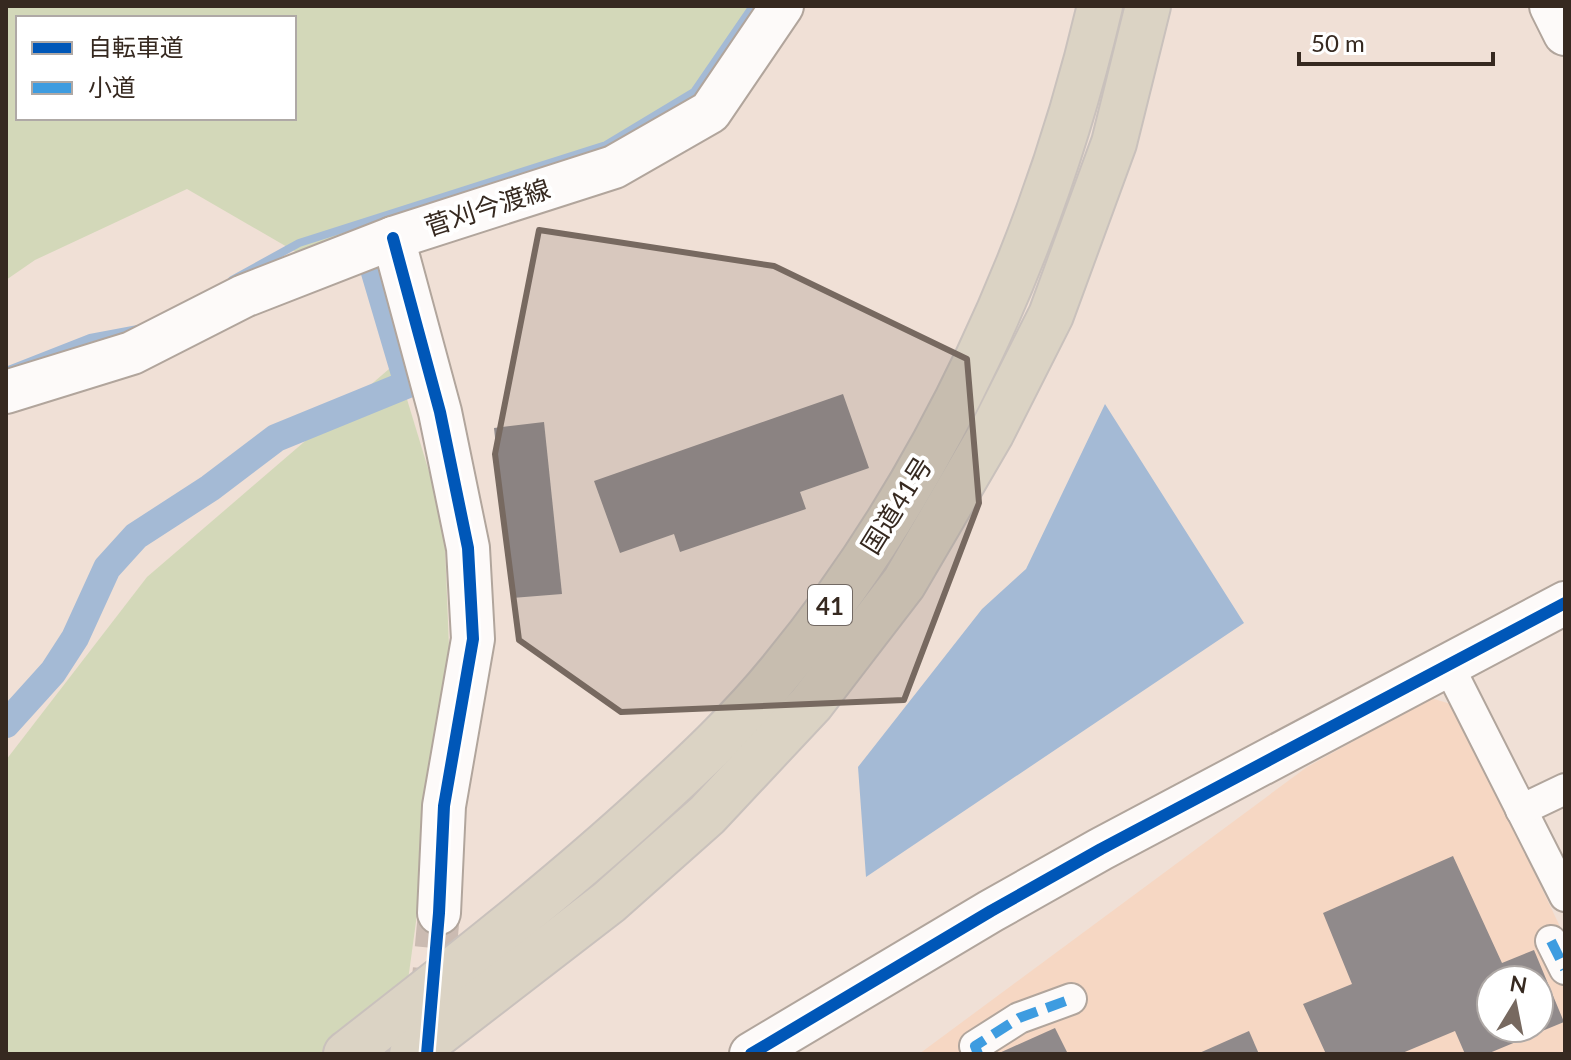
<svg xmlns="http://www.w3.org/2000/svg" width="1571" height="1060" viewBox="0 0 1571 1060" font-family="Lato,'Noto Sans JP',sans-serif">
<style>
.built{fill:#f6d7c3;fill-rule:evenodd}
.green{fill:#d3d8b9;fill-rule:evenodd}
.water{fill:#a4bad5}
.lines{fill:none;stroke-linecap:round;stroke-linejoin:round}
.stream{stroke:#a4bad5;stroke-width:8}
.canal{stroke:#a4bad5;stroke-width:28}
.building{fill:#908a8b;fill-rule:evenodd}
.secondary-tunnel{stroke:#cbbbb2;stroke-width:42;stroke-dasharray:42 21;stroke-linecap:butt}
.street-casing{stroke:#b1a59c;stroke-width:34}
.secondary-casing{stroke:#b1a59c;stroke-width:46}
.highway-casing{stroke:#c9c1bc;stroke-width:48}
.street{stroke:#fdfaf9;stroke-width:30}
.secondary{stroke:#fdfaf9;stroke-width:42}
.highway{stroke:#dbd3c4;stroke-width:44}
.quiet{stroke:#3e9ce0;stroke-width:10;stroke-dasharray:20 10;stroke-linecap:butt}
.cycleway-casing{stroke:#fff;stroke-width:17}
.cycleway{stroke:#0057b8;stroke-width:12}
.marked{fill:#776960;fill-opacity:0.2;stroke:#776960;stroke-width:6;stroke-linejoin:round}
.labels{text-anchor:middle;dominant-baseline:central;stroke-width:8;stroke-linejoin:round;paint-order:stroke}
.shield{fill:#fff;stroke:#726963;stroke-width:2}
.shield-label{font-size:24px;font-weight:bold;fill:#362920}
.street-label{font-size:26px;fill:#362920;stroke:#fff}
</style>
<rect width="100%" height="100%" fill="#f0e0d6"/>
<path class="built" d="M1431 698 1454 705 1565 937V1054H919L1307 767ZM1491 980H1539V1028H1491Z"/>
<g class="green">
<path d="M6 6H771L710 112 320 266 187 189 35 260 6 280ZM18 18H294V118H18Z"/>
<path d="M396 363 444 521 450 672 398 1054H6V760L147 577Z"/>
</g>
<path class="water" d="M1105 404 1244 623 866 877 858 767 982 609 1026 569Z"/>
<g class="lines">
<g class="stream">
<path d="M232 280 299 243 606 145 694 92 753 6"/>
<path d="M6 371 90 338 138 329"/>
</g>
<path class="canal" d="M6 724 53 672 75 638 107 568 136 536 210 488 276 438 408 384 374 269"/>
</g>
<g class="building">
<path d="M843 394 869 468 800 492 806 509 680 552 674 534 620 553 594 481Z"/>
<path d="M544 422 562 594 512 598 494 428Z"/>
<path d="M1453 856 1502 963 1534 950 1564 1022 1487 1054H1465L1455 1031 1400 1054H1326L1303 1004 1352 984 1323 913ZM1491 980H1539V1028H1491Z"/>
<path d="M1055 1028 1068 1054H997Z"/>
<path d="M1249 1031 1259 1054H1197Z"/>
</g>
<g class="lines">
<path class="secondary-tunnel" d="M430 1011 439 913"/>
<g class="street-casing">
<g id="street">
<path d="M1448 665 1565 896"/>
<path d="M1521 810 1565 789"/>
<path d="M1551 941 1565 969"/>
<path d="M978 1054 975 1046 1019 1018 1071 999"/>
</g>
</g>
<g class="secondary-casing">
<g id="secondary">
<path d="M1551 6 1565 34"/>
<path d="M393 238 440 412 468 548 473 639 444 806 439 913"/>
<path d="M6 392 132 353 244 296 393 238 614 167 710 112 782 6"/>
<path d="M751 1054 991 911 1101 849 1565 603"/>
</g>
</g>
<g class="highway-casing">
<g id="highway">
<path d="M346 1054C450 973 553 893 649 805 695 763 741 720 780 672 937 482 1044 245 1100 6"/>
<path d="M412 1054 609 902 707 815 811 704 904 583 991 434 1051 315 1114 143 1148 6"/>
</g>
</g>
<use href="#street" class="street"/>
<use href="#secondary" class="secondary"/>
<use href="#highway" class="highway"/>
<g class="quiet">
<path d="M1551 941 1565 969"/>
<path d="M978 1054 975 1046 1019 1018 1071 999"/>
</g>
<g class="cycleway-casing">
<g id="cycleway">
<path d="M393 238 440 412 468 548 473 639 444 806 439 913 427 1054"/>
<path d="M751 1054 991 911 1101 849 1565 603"/>
</g>
</g>
<use href="#cycleway" class="cycleway"/>
</g>
<path class="marked" d="M539 230 774 266 967 359 979 503 904 700 621 712 519 640 495 454Z"/>
<g class="labels">
<rect class="shield" x="808" y="585" width="44" height="40" rx="6"/>
<g class="shield-label">
<text x="830" y="605">41</text>
</g>
<g class="street-label">
<text transform="translate(487 207) rotate(-18)">菅刈今渡線</text>
<text transform="translate(896 505) rotate(-58)">国道41号</text>
</g>
</g>
<rect width="1571" height="1060" fill="none" stroke="#362920" stroke-width="16"/>
<rect x="16" y="16" width="280" height="104" fill="#ffffff" stroke="#afa9a6" stroke-width="2"/>
<rect x="32" y="42" width="40" height="12" fill="#0057b8" stroke="#afa9a6" stroke-width="2"/>
<text x="88" y="56" font-size="24" fill="#362920">自転車道</text>
<rect x="32" y="82" width="40" height="12" fill="#3e9ce0" stroke="#afa9a6" stroke-width="2"/>
<text x="88" y="96" font-size="24" fill="#362920">小道</text>
<g transform="translate(1515 1004) rotate(10)"><circle r="38" fill="#ffffff" stroke="#afa9a6" stroke-width="2"/>
<path d="M0-6L14 30L0 20L-14 30Z" fill="#776960"/>
<text y="-12" font-size="22" font-weight="bold" text-anchor="middle" fill="#362920">N</text>
</g>
<path d="M1299 52v12h194v-12" fill="none" stroke="#362920" stroke-width="4"/>
<text x="1311" y="52" font-size="24" fill="#362920" stroke="#ffffff" stroke-width="6" paint-order="stroke">50 m</text>
</svg>
